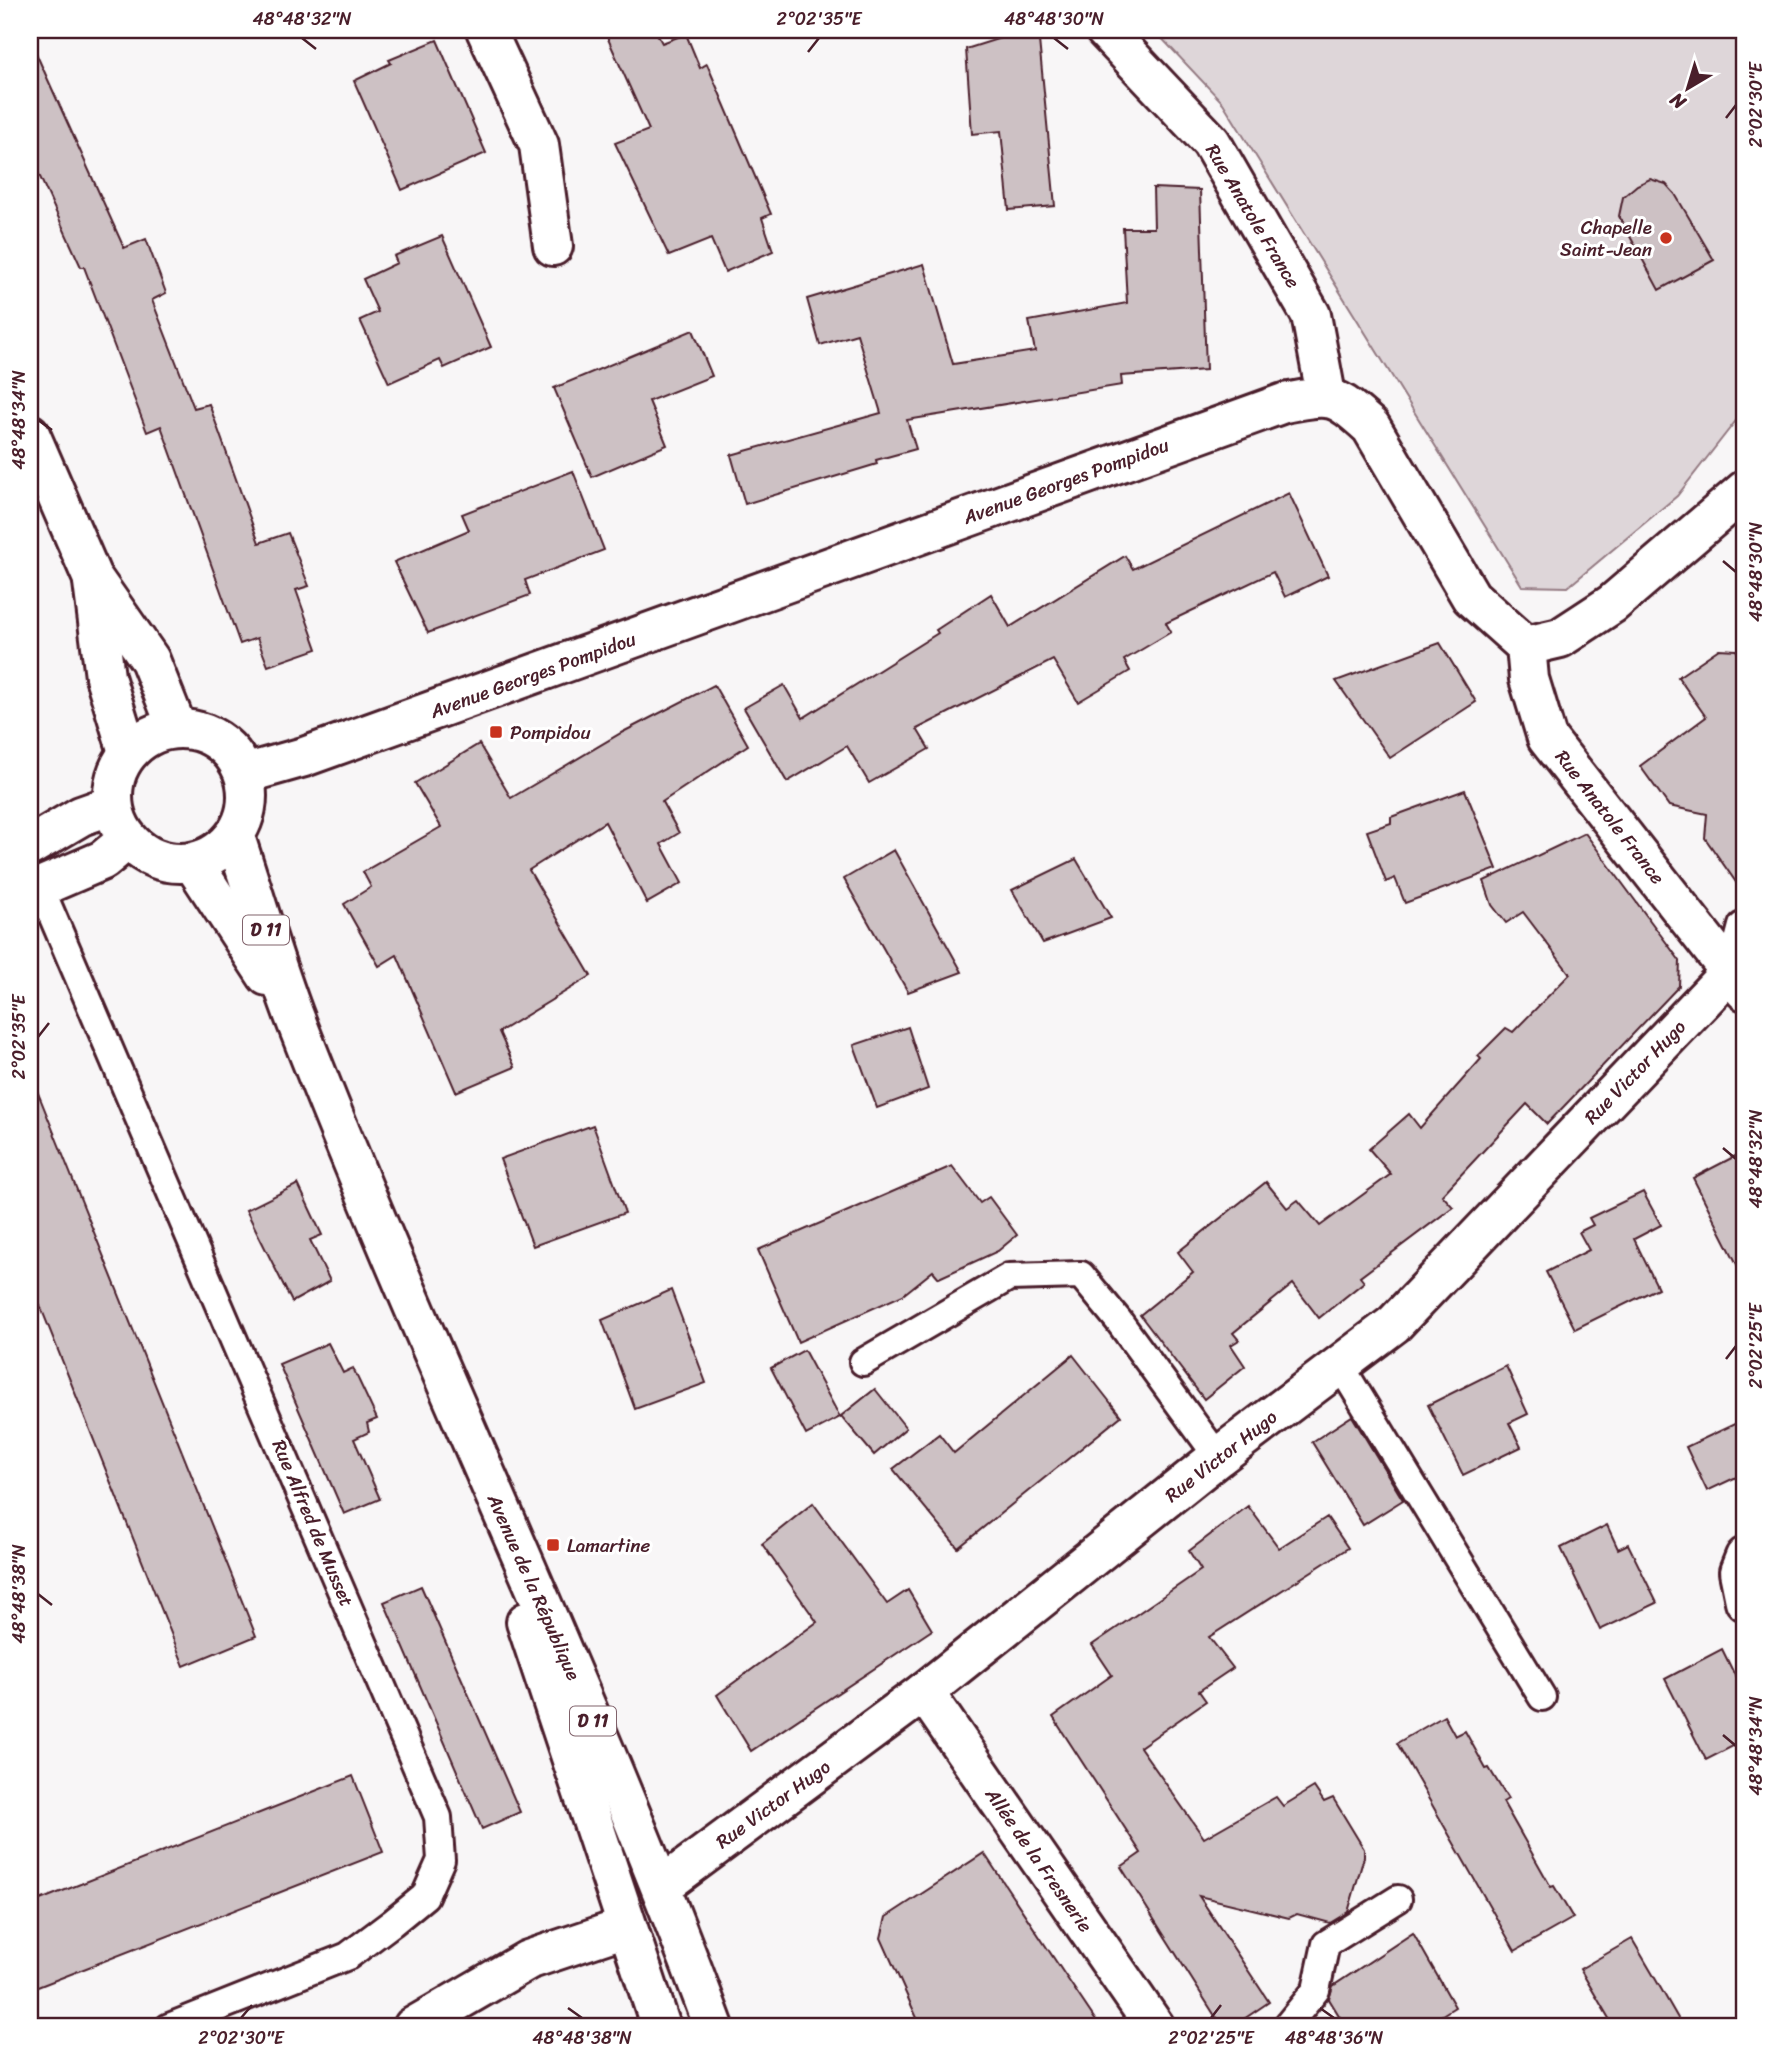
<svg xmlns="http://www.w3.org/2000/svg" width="1775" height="2057" viewBox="0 0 1775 2057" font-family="Sriracha,sans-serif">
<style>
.green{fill:#ded6d9;stroke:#947a82;stroke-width:2}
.building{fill:#cdc1c4;stroke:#4a1f2b;stroke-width:2}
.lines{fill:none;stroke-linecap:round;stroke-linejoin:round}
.service-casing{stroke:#4a1f2b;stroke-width:32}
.minor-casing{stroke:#4a1f2b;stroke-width:44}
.tertiary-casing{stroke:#4a1f2b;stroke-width:44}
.primary-casing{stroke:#4a1f2b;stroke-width:44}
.service{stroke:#fff;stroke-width:26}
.minor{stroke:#fff;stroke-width:38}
.tertiary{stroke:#fff;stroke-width:38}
.primary{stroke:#fff;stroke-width:38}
.ticks{fill:none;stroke:#4a1f2b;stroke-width:2.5}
.poi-dot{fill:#c8321e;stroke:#fff;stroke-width:2.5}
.labels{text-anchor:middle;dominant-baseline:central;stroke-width:6;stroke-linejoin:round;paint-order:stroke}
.shield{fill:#fff;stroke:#80626b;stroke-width:2}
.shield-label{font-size:18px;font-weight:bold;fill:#4a1f2b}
.street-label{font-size:19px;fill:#4a1f2b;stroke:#fff}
.poi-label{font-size:19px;fill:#4a1f2b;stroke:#fff;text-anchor:start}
.neatline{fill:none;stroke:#4a1f2b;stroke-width:2.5}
.ticks-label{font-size:18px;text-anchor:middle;fill:#4a1f2b}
</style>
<rect width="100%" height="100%" fill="#f8f6f7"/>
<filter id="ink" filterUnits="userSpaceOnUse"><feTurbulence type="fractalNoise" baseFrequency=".0143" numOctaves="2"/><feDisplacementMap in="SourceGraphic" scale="14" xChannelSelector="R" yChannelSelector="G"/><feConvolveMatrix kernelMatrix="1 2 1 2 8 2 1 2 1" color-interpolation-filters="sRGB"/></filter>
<g filter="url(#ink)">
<path class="green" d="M1154 30H1745V409L1677 496 1568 587 1522 586 1223 103Z"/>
<g class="building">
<path d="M604 30H655L662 43 686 34 700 68 707 64 771 214 762 218 773 251 725 272 711 239 669 256 615 143 649 130Z"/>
<path d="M1026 30H1038L1055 206 1009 210 1001 131 972 134 966 49Z"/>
<path d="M30 40 124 248 146 239 166 293 152 300 194 408 209 404 259 543 288 533 309 586 296 590 317 649 268 666 257 638 240 644 161 426 147 432 84 267H81L30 155Z"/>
<path d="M437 40 486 153 402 190 354 81 391 63 389 60Z"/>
<path d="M1650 179 1666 184 1675 194 1714 260 1659 290 1619 216 1623 197 1637 185Z"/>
<path d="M1153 188 1200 190 1206 370 1121 376 1122 385 907 420 916 449 876 460 877 464 745 504 731 455 881 413 857 334 820 345 807 299 924 264 953 364 1035 351 1029 321 1127 303 1123 228H1154Z"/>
<path d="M442 236 491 347 444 368 440 360 389 383 360 320 378 312 363 279 397 263 394 256Z"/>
<path d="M693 330 712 376 649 401 667 445 592 477 554 388Z"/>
<path d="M573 471 604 550 525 580 530 595 428 633 394 562 469 530 462 514Z"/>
<path d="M1289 493 1328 576 1285 597 1273 572 1166 623 1171 632 1124 660 1130 671 1078 702 1053 660 917 729 929 749 869 783 847 746 787 782 744 708 784 685 803 718 938 633 936 630 991 594 1010 627 1125 556 1133 569Z"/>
<path d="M1440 643 1476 702 1390 758 1336 681Z"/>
<path d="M1719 649 1736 650 1745 663V895L1705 838 1707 814 1669 806 1640 766 1706 717 1678 677Z"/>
<path d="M714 685 748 745 662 802 679 833 661 844 682 883 647 903 605 822 529 870 591 976 499 1032 515 1067 456 1092 397 955 379 966 344 904 371 887 363 872 441 827 415 783 479 744 511 798 621 733Z"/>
<path d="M1465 790 1497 869 1405 903 1395 878 1386 882 1367 831 1391 823V817Z"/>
<path d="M1585 833 1680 961 1679 986 1547 1124 1527 1104 1442 1195 1453 1207 1360 1277 1364 1282 1319 1318 1293 1284 1233 1333 1239 1340 1231 1345 1245 1366 1204 1399 1140 1315 1193 1272 1178 1252 1266 1182 1287 1208 1298 1200 1320 1226 1391 1174 1369 1149 1409 1114 1420 1128 1481 1059 1478 1056 1506 1028 1513 1032 1570 974 1523 912 1506 923 1492 905 1484 881Z"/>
<path d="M894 850 962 972 908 992 844 879Z"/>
<path d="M1076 859 1111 918 1043 943 1012 890Z"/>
<path d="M908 1027 928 1089 877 1108 854 1045Z"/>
<path d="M30 1073 256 1636 184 1666 30 1280Z"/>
<path d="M593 1125 625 1213 533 1246 500 1159Z"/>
<path d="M1745 1151V1280L1693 1178Z"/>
<path d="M952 1166 980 1203 989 1197 1017 1235 998 1251 939 1278 933 1271 903 1295 798 1342 758 1250Z"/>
<path d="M298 1184 322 1235 310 1240 330 1281 292 1302 246 1210Z"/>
<path d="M1643 1192 1661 1225 1634 1239 1658 1288 1575 1329 1546 1272 1589 1250 1579 1232 1593 1225 1589 1218Z"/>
<path d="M671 1290 706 1383 635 1409 602 1320Z"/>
<path d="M328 1343 343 1373 353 1368 377 1419 367 1423 369 1432 354 1439 380 1499 344 1514 279 1364Z"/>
<path d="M804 1350 840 1417 806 1435 771 1368Z"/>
<path d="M1073 1355 1121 1416 958 1548 893 1469 939 1434 954 1453Z"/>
<path d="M1506 1366 1528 1414 1509 1423 1521 1447 1463 1475 1428 1405Z"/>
<path d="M875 1389 906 1428 874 1455 841 1416Z"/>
<path d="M1352 1416 1403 1500 1363 1525 1312 1442Z"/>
<path d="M1745 1419V1473L1707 1491 1686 1447Z"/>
<path d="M813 1503 887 1604 908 1590 932 1630 751 1751 717 1695 817 1622 762 1544Z"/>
<path d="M1248 1506 1279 1548 1327 1517 1348 1548 1209 1637 1233 1668 1199 1691 1206 1701 1140 1747 1204 1838 1276 1797 1283 1806 1314 1787 1324 1802 1333 1798 1364 1849V1857L1348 1912 1330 1923 1297 1914 1289 1918 1199 1896 1269 2002 1232 2027H1222L1121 1867 1141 1853 1053 1717 1112 1675 1092 1645 1201 1570 1189 1551Z"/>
<path d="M1607 1525 1618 1549 1628 1544 1657 1603 1600 1630 1561 1548Z"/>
<path d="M421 1586 520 1812 482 1829 384 1602Z"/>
<path d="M1722 1649 1745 1696V1740L1706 1760 1665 1679Z"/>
<path d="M1444 1716 1455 1736 1465 1731 1486 1769 1489 1768 1508 1799 1503 1802 1551 1887 1554 1886 1573 1918 1515 1951 1397 1743Z"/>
<path d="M353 1776 383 1852 30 1990V1904Z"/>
<path d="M984 1853 1063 1972 1100 2027H921L881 1938 886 1917Z"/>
<path d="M1413 1933 1455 2007 1423 2027H1346L1329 1999 1333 1986Z"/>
<path d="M1632 1939 1652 1973 1683 2027H1614L1580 1969Z"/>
</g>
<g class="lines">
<g class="service-casing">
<g id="service">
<path d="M40 887 438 1817 441 1860 425 1896 392 1923 348 1956 169 2027"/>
<path d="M1730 972 1742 926 1745 925"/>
<path d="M863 1362 1009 1277 1081 1275 1118 1320 1218 1457"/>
<path d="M1340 1365 1542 1697"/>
<path d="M1286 2027 1316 1990 1326 1944 1398 1899"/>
</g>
</g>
<g class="minor-casing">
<g id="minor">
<path d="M486 30 539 145 553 246"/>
<path d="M1105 30 1211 142 1311 315 1326 395"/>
<path d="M1526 646 1529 679 1547 738 1745 991"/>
<path d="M1745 1557 1739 1572 1745 1601"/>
<path d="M924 1692 1155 2027"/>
<path d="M662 1886 924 1692 1218 1457 1394 1324 1730 972"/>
</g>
</g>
<g class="tertiary-casing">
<g id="tertiary">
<path d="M244 774 304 757 1284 403C1332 394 1333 393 1371 427L1471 597 1526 646 1560 638 1612 604 1745 490"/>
<path d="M30 846 81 816 112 805"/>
<path d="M30 888 40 887 103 860 127 840"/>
<path d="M413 2027 528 1960 626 1927"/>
</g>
</g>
<g class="primary-casing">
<g id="primary">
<path d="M30 434 92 577 150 660 177 728"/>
<path d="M93 582 105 677 128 752"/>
<circle cx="180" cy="796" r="67"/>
<path d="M235 837C256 900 274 965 298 1026 429 1363 589 1688 714 2027"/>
<path d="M193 863 267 976"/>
<path d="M526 1622 661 2027"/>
</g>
</g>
<use href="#service" class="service"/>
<use href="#minor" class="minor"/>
<use href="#tertiary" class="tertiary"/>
<use href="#primary" class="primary"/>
</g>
</g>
<path class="ticks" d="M302 38 316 49M1054 38 1068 49M808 52 819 38M1726 118 1736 105M38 420 52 430M1723 561 1736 572M38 1037 49 1023M1723 1148 1736 1159M1726 1359 1736 1346M38 1594 52 1605M1723 1735 1736 1746M568 2008 582 2018M1320 2008 1334 2018M241 2018 252 2005M1211 2018 1221 2005"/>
<g class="poi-dot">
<circle cx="1666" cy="238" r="7"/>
<rect x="489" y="725" width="14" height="14" rx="3.5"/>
<rect x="546" y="1538" width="14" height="14" rx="3.5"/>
</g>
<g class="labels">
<g class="shield">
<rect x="243" y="915.5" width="46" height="29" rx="5"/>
<rect x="570" y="1706.5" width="46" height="29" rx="5"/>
</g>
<g class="shield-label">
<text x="266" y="930">D 11</text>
<text x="593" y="1721">D 11</text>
</g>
<g class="street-label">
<text transform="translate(1253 216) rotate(59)">Rue Anatole France</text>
<text transform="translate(1066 481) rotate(-20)">Avenue Georges Pompidou</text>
<text transform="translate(533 675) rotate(-20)">Avenue Georges Pompidou</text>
<text transform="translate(1610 817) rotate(52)">Rue Anatole France</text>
<text transform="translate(1635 1072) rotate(-46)">Rue Victor Hugo</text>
<text transform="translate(1221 1456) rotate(-38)">Rue Victor Hugo</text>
<text transform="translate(313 1523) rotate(67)">Rue Alfred de Musset</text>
<text transform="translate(534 1587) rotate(66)">Avenue de la République</text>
<text transform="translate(773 1804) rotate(-36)">Rue Victor Hugo</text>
<text transform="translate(1039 1860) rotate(55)">Allée de la Fresnerie</text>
</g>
<g class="poi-label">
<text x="1652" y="227" text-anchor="end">Chapelle<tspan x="1652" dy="22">Saint-Jean</tspan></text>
<text x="510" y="732">Pompidou</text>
<text x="567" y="1545">Lamartine</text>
</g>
</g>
<rect width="1775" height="2057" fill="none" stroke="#fff" stroke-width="77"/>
<g transform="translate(1688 88) rotate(218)" stroke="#ffffff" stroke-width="5" paint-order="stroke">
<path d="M0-5L12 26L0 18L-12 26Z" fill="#4a1f2b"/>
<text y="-10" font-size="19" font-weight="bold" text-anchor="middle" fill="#4a1f2b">N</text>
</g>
<rect x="38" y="38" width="1698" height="1980" class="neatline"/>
<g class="ticks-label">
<text x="302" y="25">48°48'32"N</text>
<text x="819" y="25">2°02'35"E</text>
<text x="1054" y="25">48°48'30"N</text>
<text transform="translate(1756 105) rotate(-90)" y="6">2°02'30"E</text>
<text transform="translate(19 420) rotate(-90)" y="6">48°48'34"N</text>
<text transform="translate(1756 572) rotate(-90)" y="6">48°48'30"N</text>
<text transform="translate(19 1037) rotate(-90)" y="6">2°02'35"E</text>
<text transform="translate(1756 1159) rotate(-90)" y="6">48°48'32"N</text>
<text transform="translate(1756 1346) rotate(-90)" y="6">2°02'25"E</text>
<text transform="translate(19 1594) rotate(-90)" y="6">48°48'38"N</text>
<text transform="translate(1756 1746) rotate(-90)" y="6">48°48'34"N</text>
<text x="241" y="2044">2°02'30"E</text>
<text x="582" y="2044">48°48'38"N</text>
<text x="1211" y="2044">2°02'25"E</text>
<text x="1334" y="2044">48°48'36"N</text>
</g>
</svg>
